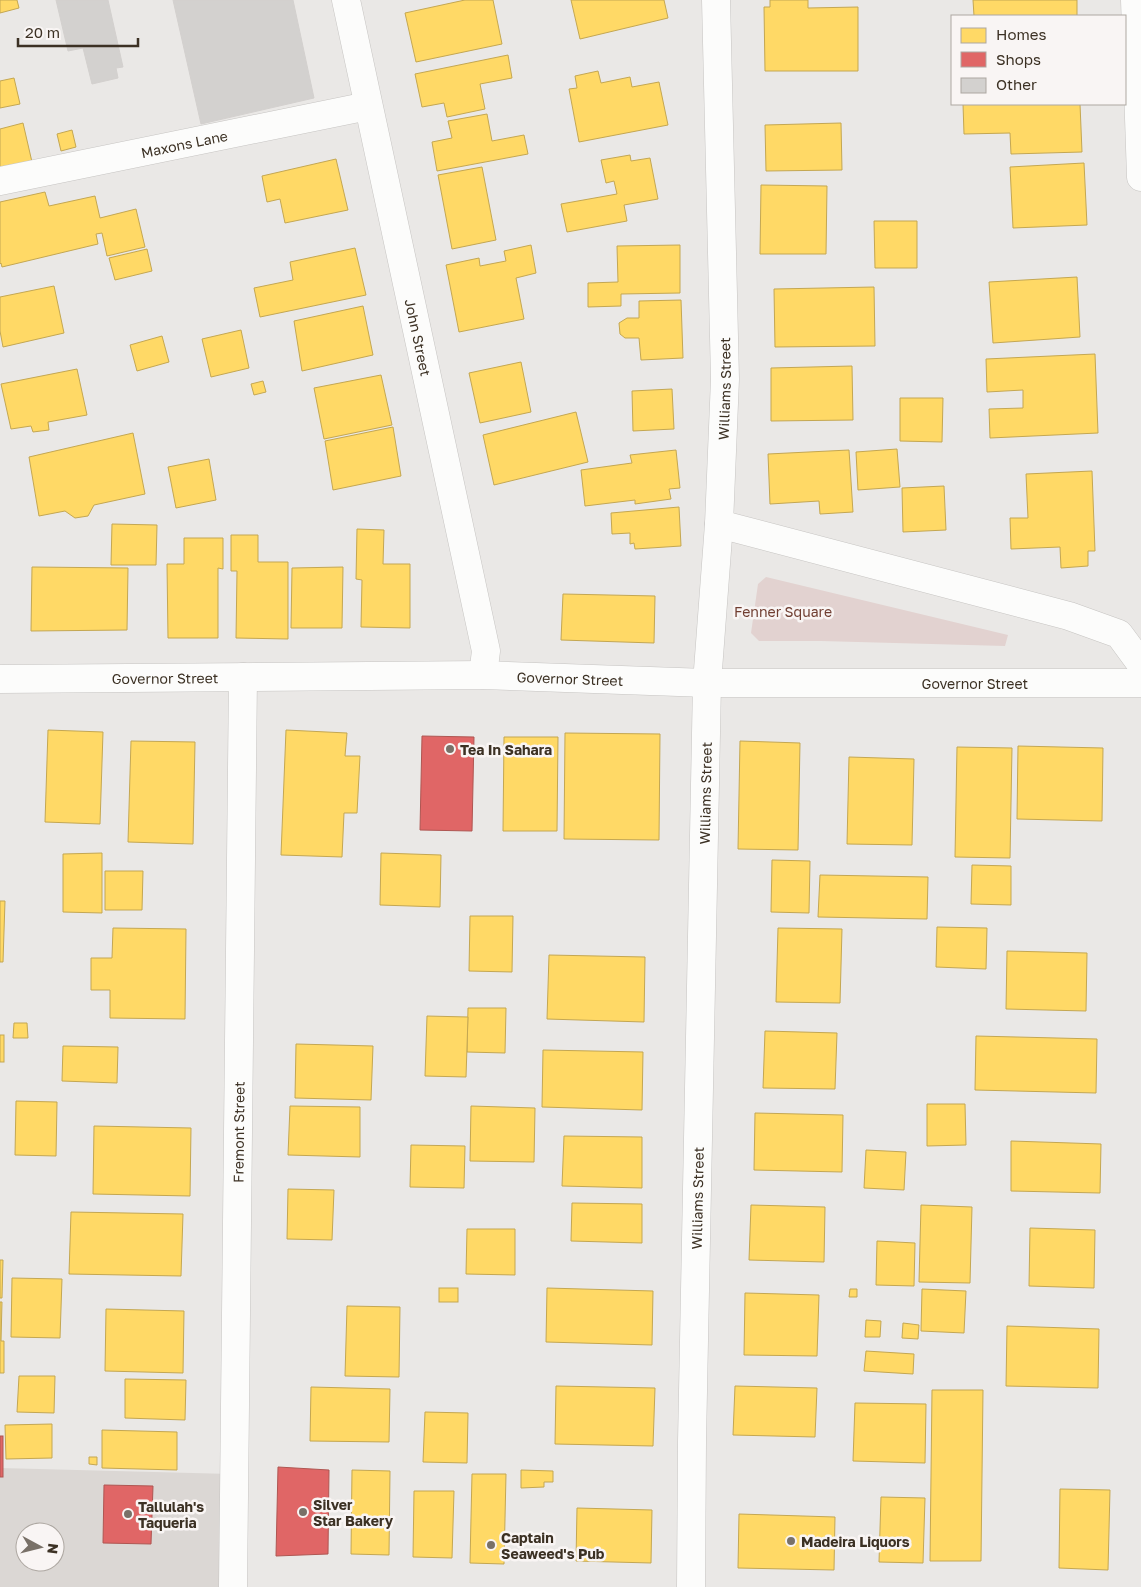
<svg xmlns="http://www.w3.org/2000/svg" width="1141" height="1587" viewBox="0 0 1141 1587" font-family="'Golos Text',sans-serif">
<style>
.built{fill:#dbd7d4;fill-rule:evenodd}
.green{fill:#e2d2d0}
.homes{fill:#ffd966;stroke:#c4a752}
.shops{fill:#e06666;stroke:#af5652}
.building{fill:#d3d1cf;stroke:#d3d0ce}
.lines{fill:none;stroke-linecap:round;stroke-linejoin:round}
.minor-casing{stroke:#c6c4c2;stroke-width:29}
.tertiary-casing{stroke:#c6c4c2;stroke-width:29}
.minor{stroke:#fcfcfb;stroke-width:28}
.tertiary{stroke:#fcfcfb;stroke-width:28}
.poi-dot{fill:#797168;stroke:#f9f5f4;stroke-width:2}
.labels{text-anchor:middle;dominant-baseline:central;stroke-width:5;stroke-linejoin:round;paint-order:stroke}
.street-label{font-size:14px;fill:#3c3124;stroke:#f9f5f4}
.park-label{font-size:14px;fill:#703e31;stroke:#f9f5f4}
.poi-label{font-size:14px;font-weight:bold;fill:#3c3124;stroke:#f9f5f4;text-anchor:start}
</style>
<rect width="100%" height="100%" fill="#eae8e6"/>
<path class="built" d="M0 1468 231 1474 226 1587H0ZM25 1532H55V1562H25Z"/>
<path class="green" d="M766 577 1008 635 1005 646 821 641H759L751 633 758 584Z"/>
<g class="homes">
<path d="M0 0H17L19 8 0 13Z"/>
<path d="M465 0H493L502 44 416 62 405 13Z"/>
<path d="M571 0H664L668 18 580 39Z"/>
<path d="M770 0H808V8L858 7V71H765L764 7H770Z"/>
<path d="M973 0H1077V16H974Z"/>
<path d="M508 55 512 78 480 84 485 109 447 117 444 103 422 107 415 74Z"/>
<path d="M598 71 601 83 630 77 632 87 659 82 668 125 579 142 569 89 577 88 575 76Z"/>
<path d="M14 78 20 104 0 108V81Z"/>
<path d="M963 104H1080L1082 152 1011 154 1010 133 964 134Z"/>
<path d="M487 114 492 141 524 135 528 154 437 171 432 142 452 138 448 121Z"/>
<path d="M23 123 32 162 0 169V129Z"/>
<path d="M841 123 842 170 766 171 765 125Z"/>
<path d="M72 130 76 147 61 151 57 134Z"/>
<path d="M630 155 631 161 650 158 658 199 624 205 627 221 567 232 561 204 617 194 614 181 606 183 601 160Z"/>
<path d="M336 159 348 210 285 223 280 199 267 202 262 176Z"/>
<path d="M1084 163 1087 225 1013 228 1010 167Z"/>
<path d="M482 167 496 240 452 249 438 175Z"/>
<path d="M761 185 827 186 826 254H760Z"/>
<path d="M45 192 49 206 95 196 100 218 136 209 145 247 107 256 102 233 96 234 98 244 2 267 1 263 0 264V202Z"/>
<path d="M874 221H917V268H875Z"/>
<path d="M531 245 536 273 516 278 524 319 459 332 446 265 479 258 480 266 506 261 504 251Z"/>
<path d="M680 245V293L621 294V306L588 307V283L618 282 617 246Z"/>
<path d="M355 248 366 295 260 317 254 288 293 280 290 262Z"/>
<path d="M147 249 152 271 115 280 109 258Z"/>
<path d="M1077 277 1080 337 993 343 989 282Z"/>
<path d="M54 286 64 333 3 347 0 331V297Z"/>
<path d="M874 287 875 346 775 347 774 289Z"/>
<path d="M681 300 683 358 641 360 639 338H625L620 334 619 323 627 318H639V301Z"/>
<path d="M363 306 373 355 302 371 294 321Z"/>
<path d="M241 330 249 368 211 377 202 339Z"/>
<path d="M162 336 169 362 137 371 130 345Z"/>
<path d="M1095 354 1098 433 990 438 989 409 1023 408V390L987 392 986 359Z"/>
<path d="M521 362 531 412 480 423 469 373Z"/>
<path d="M852 366 853 420 771 421V368Z"/>
<path d="M77 369 87 415 48 422 49 430 33 432 31 426 11 429 1 384Z"/>
<path d="M381 375 392 425 324 439 314 388Z"/>
<path d="M263 381 266 392 254 395 251 384Z"/>
<path d="M672 389 674 429 633 431 632 391Z"/>
<path d="M900 398H943L942 442 900 441Z"/>
<path d="M576 412 588 462 494 485 483 435Z"/>
<path d="M393 427 401 476 333 490 325 441Z"/>
<path d="M133 433 145 494 94 505 88 516 75 518 65 511 39 516 29 457Z"/>
<path d="M897 449 900 487 858 490 856 452Z"/>
<path d="M676 450 680 488 669 489 671 499 635 504V500L585 506 581 470 632 463 630 455Z"/>
<path d="M849 450 853 512 820 514 819 501 770 504 768 454Z"/>
<path d="M209 459 216 500 176 508 168 467Z"/>
<path d="M1092 471 1095 551H1088V566L1061 568 1060 547 1011 549 1010 518H1028L1026 474Z"/>
<path d="M944 486 946 530 903 532 902 488Z"/>
<path d="M679 507 681 546 635 549 634 543 630 544V533L612 534 611 513Z"/>
<path d="M112 524 157 525 156 565H111Z"/>
<path d="M357 529 384 530 383 564H410V628L361 627 362 580 356 579Z"/>
<path d="M231 535H258V562H288V639L236 638 237 571H231Z"/>
<path d="M184 538H223V569L218 568V638H168L167 564H184Z"/>
<path d="M32 567 128 568 127 630 31 631Z"/>
<path d="M343 567 342 628H291L292 568Z"/>
<path d="M563 594 655 596 654 643 561 640Z"/>
<path d="M48 730 103 732 100 824 45 822Z"/>
<path d="M286 730 347 733 345 756H360L357 813H344L342 857 281 855Z"/>
<path d="M565 733 660 734 659 840 564 839Z"/>
<path d="M504 737H558L557 831H503Z"/>
<path d="M131 741 195 742 193 844 128 842Z"/>
<path d="M740 741 800 743 798 850 738 849Z"/>
<path d="M1018 746 1103 748 1102 821 1017 819Z"/>
<path d="M957 747 1012 748 1010 858 955 857Z"/>
<path d="M849 757 914 759 912 845 847 844Z"/>
<path d="M102 853V913L63 912V854Z"/>
<path d="M381 853 441 855 440 907 380 905Z"/>
<path d="M772 860 810 861 809 913 771 912Z"/>
<path d="M972 865 1011 866V905L971 904Z"/>
<path d="M105 871H143L142 910H105Z"/>
<path d="M820 875 928 877 927 919 818 917Z"/>
<path d="M0 901H5L3 962H0Z"/>
<path d="M470 916H513L512 972 469 971Z"/>
<path d="M937 927 987 928 986 969 936 967Z"/>
<path d="M113 928 186 929 185 1019 110 1018V990H91V958H112Z"/>
<path d="M778 928 842 929 840 1003 776 1002Z"/>
<path d="M1007 951 1087 953 1086 1011 1006 1009Z"/>
<path d="M549 955 645 957 644 1022 547 1019Z"/>
<path d="M468 1008H506L505 1053 467 1052Z"/>
<path d="M427 1016 468 1017 466 1077 425 1076Z"/>
<path d="M14 1023H27L28 1038H13Z"/>
<path d="M765 1031 837 1033 835 1089 763 1088Z"/>
<rect x="0" y="1035" width="4" height="27"/>
<path d="M976 1036 1097 1039 1096 1093 975 1090Z"/>
<path d="M296 1044 373 1046 371 1100 295 1098Z"/>
<path d="M63 1046 118 1047 117 1083 62 1081Z"/>
<path d="M543 1050 643 1052 642 1110 542 1107Z"/>
<path d="M16 1101 57 1102 56 1156 15 1155Z"/>
<path d="M927 1104H965L966 1145 927 1146Z"/>
<path d="M290 1106 360 1107V1157L288 1155Z"/>
<path d="M471 1106 535 1108 534 1162 470 1161Z"/>
<path d="M755 1113 843 1115 842 1172 754 1170Z"/>
<path d="M94 1126 191 1128 190 1196 93 1194Z"/>
<path d="M564 1136 642 1137V1188L562 1186Z"/>
<path d="M1011 1141 1101 1144 1100 1193 1011 1191Z"/>
<path d="M411 1145 465 1146 464 1188 410 1187Z"/>
<path d="M866 1150 906 1152 904 1190 864 1188Z"/>
<path d="M288 1189 334 1190 332 1240 287 1239Z"/>
<path d="M572 1203 642 1204V1243L571 1241Z"/>
<path d="M751 1205 825 1207 824 1262 749 1260Z"/>
<path d="M921 1205 972 1207 970 1283 919 1282Z"/>
<path d="M71 1212 183 1214 181 1276 69 1274Z"/>
<path d="M1030 1228 1095 1230 1094 1288 1029 1286Z"/>
<path d="M467 1229H515V1275L466 1274Z"/>
<path d="M877 1241 915 1243 914 1286 876 1285Z"/>
<path d="M0 1260H3L2 1298H0Z"/>
<path d="M12 1278 62 1279 60 1338 11 1337Z"/>
<rect x="439" y="1288" width="19" height="14"/>
<path d="M547 1288 653 1291 652 1345 546 1342Z"/>
<path d="M850 1289H857V1297H849Z"/>
<path d="M922 1289 966 1291 964 1333 921 1331Z"/>
<path d="M745 1293 819 1295 817 1356 744 1355Z"/>
<path d="M0 1302H2L1 1341H4V1373H0Z"/>
<path d="M347 1306 400 1307 399 1377 345 1376Z"/>
<path d="M106 1309 184 1311 183 1373 105 1371Z"/>
<path d="M866 1320 881 1321 880 1337H865Z"/>
<path d="M903 1323 919 1325 918 1339 902 1338Z"/>
<path d="M1007 1326 1099 1329 1098 1388 1006 1386Z"/>
<path d="M866 1351 914 1354 913 1374 864 1371Z"/>
<path d="M19 1376H55L54 1413 17 1412Z"/>
<path d="M125 1379 186 1380 185 1420 125 1418Z"/>
<path d="M556 1386 655 1388 653 1446 555 1444Z"/>
<path d="M735 1386 817 1388 815 1437 733 1435Z"/>
<path d="M311 1387 390 1389 389 1442 310 1441Z"/>
<path d="M932 1390H983L981 1561H930Z"/>
<path d="M855 1403 926 1404 925 1463 853 1461Z"/>
<path d="M425 1412 468 1413 467 1463 423 1462Z"/>
<path d="M52 1424V1458L6 1459 5 1425Z"/>
<path d="M102 1430 177 1432V1470L102 1468Z"/>
<path d="M89 1457H97V1465L89 1464Z"/>
<path d="M352 1470 390 1471 389 1555 351 1554Z"/>
<path d="M521 1470 553 1471V1482H544V1487L521 1488Z"/>
<path d="M472 1474H506L504 1564 470 1563Z"/>
<path d="M1060 1489 1110 1490 1108 1570 1059 1568Z"/>
<path d="M414 1491H454L452 1558 413 1557Z"/>
<path d="M881 1497 925 1498 923 1563 879 1562Z"/>
<path d="M577 1508 652 1510 651 1563 576 1561Z"/>
<path d="M739 1514 835 1517 834 1570 738 1568Z"/>
</g>
<g class="shops">
<path d="M422 736 474 737 472 831 420 830Z"/>
<rect x="0" y="1436" width="3" height="41"/>
<path d="M278 1467 329 1470 328 1554 276 1556Z"/>
<path d="M104 1485 153 1486 151 1544 103 1543Z"/>
</g>
<g class="building">
<path d="M56 0H108L123 67 116 68 118 78 92 84 83 48 68 51Z"/>
<path d="M173 0H293L314 98 201 124Z"/>
</g>
<g class="lines">
<g class="minor-casing">
<g id="minor">
<path id="s1" d="M346 0 486 651 483 675"/>
<path id="s2" d="M0 181 368 106"/>
<path d="M719 524 1069 616 1119 634 1141 664"/>
<path id="s3" d="M0 679 483 675 707 683H1141"/>
<path id="s4" d="M233 1587 243 677"/>
<path id="s5" d="M691 1587 692 1442 707 683 719 524 725 379 716 0"/>
</g>
</g>
<g class="tertiary-casing">
<path id="tertiary" d="M1135 0 1141 177"/>
</g>
<use href="#minor" class="minor"/>
<use href="#tertiary" class="tertiary"/>
</g>
<g class="poi-dot">
<circle cx="450" cy="749" r="5"/>
<circle cx="303" cy="1512" r="5"/>
<circle cx="128" cy="1514" r="5"/>
<circle cx="791" cy="1541" r="5"/>
<circle cx="491" cy="1545" r="5"/>
</g>
<g class="labels">
<g class="street-label">
<text stroke="none"><textPath href="#s2" startOffset="188">Maxons Lane</textPath></text>
<text stroke="none"><textPath href="#s1" startOffset="345">John Street</textPath></text>
<text stroke="none"><textPath href="#s5" startOffset="1199">Williams Street</textPath></text>
<text stroke="none"><textPath href="#s3" startOffset="165">Governor Street</textPath></text>
<text stroke="none"><textPath href="#s3" startOffset="570">Governor Street</textPath></text>
<text stroke="none"><textPath href="#s3" startOffset="975">Governor Street</textPath></text>
<text stroke="none"><textPath href="#s5" startOffset="794">Williams Street</textPath></text>
<text stroke="none"><textPath href="#s4" startOffset="455">Fremont Street</textPath></text>
<text stroke="none"><textPath href="#s5" startOffset="389">Williams Street</textPath></text>
</g>
<g class="park-label">
<text x="783" y="611">Fenner Square</text>
</g>
<g class="poi-label">
<text x="460" y="749">Tea In Sahara</text>
<text x="313" y="1504">Silver<tspan x="313" dy="16">Star Bakery</tspan></text>
<text x="138" y="1506">Tallulah's<tspan x="138" dy="16">Taqueria</tspan></text>
<text x="501" y="1537">Captain<tspan x="501" dy="16">Seaweed's Pub</tspan></text>
<text x="801" y="1541">Madeira Liquors</text>
</g>
</g>
<rect x="951" y="15" width="175" height="90" fill="#f9f5f4" stroke="#ada7a1"/>
<rect x="961" y="28" width="25" height="15" fill="#ffd966" stroke="#ada7a1"/>
<text x="996" y="40" font-size="15" fill="#3c3124">Homes</text>
<rect x="961" y="52" width="25" height="15" fill="#e06666" stroke="#ada7a1"/>
<text x="996" y="65" font-size="15" fill="#3c3124">Shops</text>
<rect x="961" y="78" width="25" height="15" fill="#d3d1cf" stroke="#ada7a1"/>
<text x="996" y="90" font-size="15" fill="#3c3124">Other</text>
<g transform="translate(40 1547) rotate(97)"><circle r="24" fill="#f9f5f4" stroke="#ada7a1"/>
<path d="M0-4L9 19L0 12L-9 19Z" fill="#797168"/>
<text y="-8" font-size="14" font-weight="bold" text-anchor="middle" fill="#3c3124">N</text>
</g>
<path d="M18 38v8h120v-8" fill="none" stroke="#3c3124" stroke-width="2.5"/>
<text x="25" y="38" font-size="15" fill="#3c3124" stroke="#f9f5f4" stroke-width="4" paint-order="stroke">20 m</text>
</svg>
